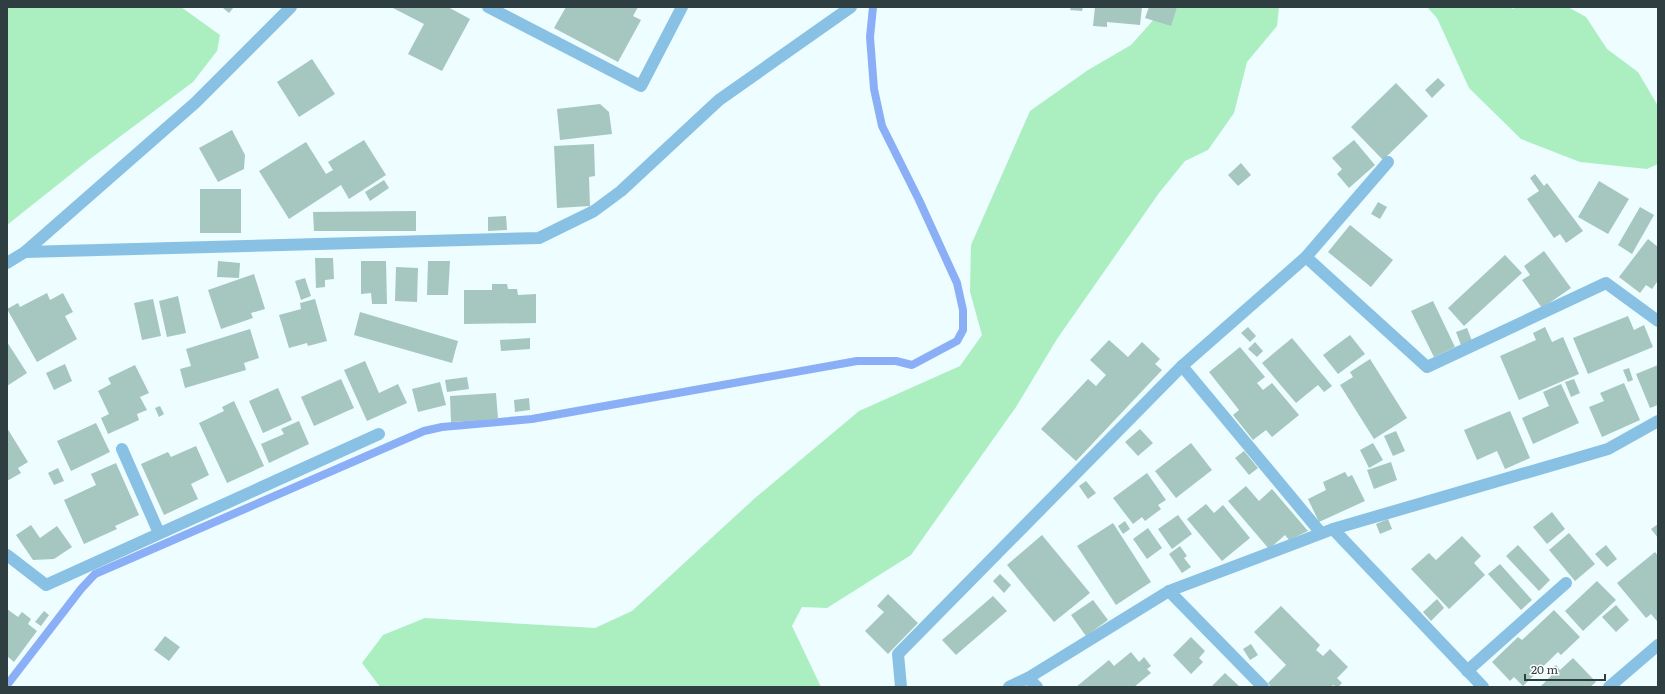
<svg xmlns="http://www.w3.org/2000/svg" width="1665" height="694" viewBox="0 0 1665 694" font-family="Literata,serif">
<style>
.green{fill:#abefc1}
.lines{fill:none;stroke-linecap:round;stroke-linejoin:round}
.stream{stroke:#8aaff6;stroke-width:8}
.building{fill:#a5c7c0}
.minor{stroke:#88c1e3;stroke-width:12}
</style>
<rect width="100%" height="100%" fill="#eefdff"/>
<g class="green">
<path d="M7 7H181L220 35 217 51 193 82 90 159 7 225Z"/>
<path d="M1165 7H1279L1277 26 1247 62 1234 113 1208 150 1185 161 1159 193 1057 339 1016 407 911 555 827 608 802 607 792 626 821 687H380L362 663 383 635 425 618 595 628 632 611 755 498 859 411 960 366 982 335 970 292 971 245 1030 111 1088 70 1131 45Z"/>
<path d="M1427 7H1511L1513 9 1516 7H1568L1586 17 1607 49 1638 72 1658 106V164L1647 169 1580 162 1521 139 1469 88 1437 18Z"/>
</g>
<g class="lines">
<path class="stream" d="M7 685 81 589 95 574 424 431 442 427 532 419 857 361H896L912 365 957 341 963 330V310L957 283 919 200 882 126 874 89 870 37 873 7"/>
</g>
<g class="building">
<path d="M224 7H234L229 13 223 8Z"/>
<path d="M391 7H448L470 19 442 71 408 54 424 24Z"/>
<path d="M566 7H638L633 16 641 20 618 62 554 28Z"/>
<path d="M1071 7H1083L1082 11 1070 10Z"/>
<path d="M1095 7H1142L1140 25 1107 22V27L1093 26Z"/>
<path d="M1149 7H1177L1171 26 1145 18Z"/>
<path d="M312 59 335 94 299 117 277 82Z"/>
<path d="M1438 78 1445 85 1432 98 1425 90Z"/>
<path d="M1396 83 1428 116 1383 160 1351 127Z"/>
<path d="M600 104 609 112 612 134 560 140 557 109Z"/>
<path d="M232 130 245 155 244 169 218 182 199 148Z"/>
<path d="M364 140 386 175 349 199 341 185 289 219 259 171 306 142 326 174 333 170 328 162Z"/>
<path d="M1354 140 1375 165 1349 188 1337 174 1342 169 1332 158Z"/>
<path d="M594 144 595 176 589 177 590 206 557 208 554 146Z"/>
<path d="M1241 163 1251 175 1238 186 1228 175Z"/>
<path d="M1535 174 1544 186 1547 183 1583 231 1566 243 1560 234 1554 238 1527 199 1539 191 1530 178Z"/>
<path d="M384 180 389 188 370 201 365 192Z"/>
<path d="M1599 181 1629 199 1608 234 1578 217Z"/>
<rect x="200" y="189" width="41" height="44"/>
<path d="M1378 202 1387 207 1380 219 1371 214Z"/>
<path d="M1640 207 1654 215 1632 254 1618 245Z"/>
<path d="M416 211V231H314L313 212Z"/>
<path d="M506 216 507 230 488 231V217Z"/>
<path d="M1350 225 1393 260 1371 287 1328 252Z"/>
<path d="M1648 239 1658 247V283L1657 282 1652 289 1646 285 1640 293 1619 277Z"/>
<path d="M1544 251 1571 288 1542 308 1522 280 1530 275 1524 266Z"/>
<path d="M1505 255 1522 273 1464 326 1448 308Z"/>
<path d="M315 258H333L334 279 325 280V287L316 288Z"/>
<path d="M218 261 240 263 239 278 217 277Z"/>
<path d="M361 261H386L387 304H372L371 293 361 294Z"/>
<path d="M428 261H450L448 295H427Z"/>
<path d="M396 267 418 268 417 302 395 301Z"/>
<path d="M254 274 265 309 251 313 253 318 221 329 208 290Z"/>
<path d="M305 278 311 296 301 300 295 281Z"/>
<path d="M492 284H507L508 289H517L518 295 536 294V323L464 324V290H492Z"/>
<path d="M47 293 50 300 63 293 73 312 65 316 77 339 37 362 7 309 18 303 20 307Z"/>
<path d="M178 296 186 333 167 337 159 301Z"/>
<path d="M153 299 161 336 142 340 134 303Z"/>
<path d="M315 299 327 341 308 346 307 343 289 348 279 315 301 309 300 303Z"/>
<path d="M1433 301 1455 347 1434 357 1411 311Z"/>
<path d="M360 312 458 341 452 363 354 335Z"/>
<path d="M1628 316 1634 330 1644 325 1653 347 1588 374 1573 338Z"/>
<path d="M1248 327 1256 336 1250 342 1241 333Z"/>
<path d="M1545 327 1552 342 1563 337 1579 374 1519 400 1500 356 1536 340 1533 333Z"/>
<path d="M1467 328 1472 341 1461 345 1456 332Z"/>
<path d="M250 329 259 358 244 363 246 370 185 388 180 369 191 366 186 349Z"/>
<path d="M1350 335 1365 354 1338 374 1323 355Z"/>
<path d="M530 338V349L501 351 500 340Z"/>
<path d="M1292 338 1332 386 1324 392 1318 385 1296 403 1262 363Z"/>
<path d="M1109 340 1128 357 1142 342 1160 359 1155 364 1162 370 1076 461 1041 429 1088 379 1096 386 1106 375 1090 360Z"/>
<path d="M7 342 27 373 7 386Z"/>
<path d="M1255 342 1263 351 1257 357 1248 349Z"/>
<path d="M1240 347 1265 377 1257 383 1263 390 1272 383 1299 415 1272 437 1266 430 1253 440 1233 415 1239 410 1209 372Z"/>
<path d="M1370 359 1407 418 1374 439 1340 385 1353 377 1350 372Z"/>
<path d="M365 361 379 393 398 384 407 403 367 421 344 370Z"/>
<path d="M65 364 72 381 54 390 46 373Z"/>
<path d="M135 365 149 393 140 397 147 410 137 414 139 420 108 434 101 418 109 414 98 391 111 384 108 378Z"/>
<path d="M1658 365V405L1650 408 1636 374Z"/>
<path d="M1629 368 1633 380 1628 382 1623 370Z"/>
<path d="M467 377 469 389 447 392 445 380Z"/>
<path d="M341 379 354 408 314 426 301 397Z"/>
<path d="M1574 379 1580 393 1571 397 1565 382Z"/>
<path d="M440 382 446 405 418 412 412 389Z"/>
<path d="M1624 383 1640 420 1602 437 1589 407 1604 401 1600 393Z"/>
<path d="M1561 384 1579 423 1533 444 1522 418 1549 406 1543 392Z"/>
<path d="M278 388 292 420 263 433 249 401Z"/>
<path d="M496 393 498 419 451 422 450 396Z"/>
<path d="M529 398 530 410 515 412 514 400Z"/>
<path d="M234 401 264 466 227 483 199 423 224 411 222 407Z"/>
<path d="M160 406 164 414 159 417 155 408Z"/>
<path d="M1510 411 1530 458 1505 469 1497 451 1477 460 1464 430Z"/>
<path d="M299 421 309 444 269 463 261 444 284 434 281 429Z"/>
<path d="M96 423 110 452 71 471 57 441Z"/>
<path d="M7 428 28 462 18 468 21 473 7 481Z"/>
<path d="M1140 429 1153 443 1138 456 1125 442Z"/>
<path d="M1396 431 1405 451 1393 456 1384 436Z"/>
<path d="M1191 443 1212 470 1176 498 1155 471Z"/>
<path d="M1373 443 1383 460 1369 468 1360 450Z"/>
<path d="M196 446 209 475 191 484 198 499 164 515 141 464 168 452 171 457Z"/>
<path d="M1244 451 1258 468 1249 475 1235 458Z"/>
<path d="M1391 462 1397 480 1374 489 1367 470Z"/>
<path d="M116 463 139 515 115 526 117 529 84 544 64 500 96 485 91 474Z"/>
<path d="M58 468 64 481 54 485 48 473Z"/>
<path d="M1345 472 1348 477 1352 475 1365 501 1319 522 1308 499 1326 490 1323 482Z"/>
<path d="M1147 473 1166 500 1158 505 1161 509 1145 521 1142 517 1133 524 1113 498Z"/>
<path d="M1086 481 1096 493 1088 499 1079 486Z"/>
<path d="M1246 486 1259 501 1272 489 1308 531 1289 540 1285 535 1269 549 1228 501Z"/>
<path d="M1206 504 1214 513 1223 505 1250 538 1222 561 1187 519Z"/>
<path d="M1552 512 1565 529 1547 544 1533 527Z"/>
<path d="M1178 515 1192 534 1172 549 1158 529Z"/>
<path d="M1388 519 1392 529 1380 534 1376 524Z"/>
<path d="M1125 521 1130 529 1123 534 1118 526Z"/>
<path d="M1113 523 1151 582 1116 605 1077 546Z"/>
<path d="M1658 524V538L1651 529Z"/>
<path d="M31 525 40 538 57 526 72 547 54 559 33 560 16 535Z"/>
<path d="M1148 528 1162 548 1147 559 1133 539Z"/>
<path d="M1569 533 1595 564 1575 581 1549 550Z"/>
<path d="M1042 535 1090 593 1054 622 1007 565Z"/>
<path d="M1462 536 1481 556 1474 563 1485 575 1449 609 1411 569 1429 553 1436 560Z"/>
<path d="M1518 545 1550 580 1539 591 1506 556Z"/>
<path d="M1606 545 1617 559 1607 567 1595 554Z"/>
<path d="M1180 546 1187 556 1184 558 1191 567 1182 573 1169 554Z"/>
<path d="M1655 552 1658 556 1657 621 1651 614 1646 618 1617 583Z"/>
<path d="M1500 564 1532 600 1521 610 1488 574Z"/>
<path d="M1000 574 1011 585 1004 593 993 581Z"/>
<path d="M1597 581 1616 600 1583 631 1565 611Z"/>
<path d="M888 594 918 623 888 654 865 631 884 612 877 606Z"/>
<path d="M993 596 1007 611 956 655 942 640Z"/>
<path d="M1437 599 1444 608 1431 621 1423 612Z"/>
<path d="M1093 600 1108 620 1086 636 1071 615Z"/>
<path d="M1616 605 1629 620 1616 632 1602 617Z"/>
<path d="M1281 606 1320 645 1316 650 1323 656 1330 649 1348 667 1337 678 1342 683 1338 687 1333 685 1331 687H1271L1268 683 1286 665 1254 632Z"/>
<path d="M7 609 18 617 22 612 31 619 28 624 37 631 14 662 7 656Z"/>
<path d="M1554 610 1580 637 1561 655 1558 652 1523 686 1514 677 1510 681 1492 662 1518 637 1522 640Z"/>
<path d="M44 611 49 615 41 626 35 622Z"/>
<path d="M165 636 180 647 169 661 154 650Z"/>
<path d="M1191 637 1205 651 1199 658 1203 662 1191 674 1173 655Z"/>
<path d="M1251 644 1258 655 1250 660 1243 649Z"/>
<path d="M1131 652 1139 662 1144 657 1151 666 1147 669 1151 673 1134 687H1076L1109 660 1114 666Z"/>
<path d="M1573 658 1596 682 1590 687H1540L1551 676 1548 672 1556 665 1560 670Z"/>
<path d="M1225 673 1240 687H1211Z"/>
</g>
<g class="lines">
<g class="minor">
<path d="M488 7 641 86 682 7"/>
<path d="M25 252 539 238 594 211 621 191 719 100 851 7"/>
<path d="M1306 257 1427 367 1606 283 1658 321"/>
<path d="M7 263 25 252 195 103 291 7"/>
<path d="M1182 366 1321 533"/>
<path d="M122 449 159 533"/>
<path d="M1333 529 1483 687"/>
<path d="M7 555 46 585 379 434"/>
<path d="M1169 591 1263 687"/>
<path d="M1467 671 1566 583"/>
<path d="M1028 678 1037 687"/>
<path d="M901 687 898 654 1182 366 1306 257 1388 162"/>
<path d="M1009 687 1028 678 1169 591 1333 529 1608 449 1658 421"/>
<path d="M1609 687 1658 645"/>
</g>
</g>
<rect width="1665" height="694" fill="none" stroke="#2f3e40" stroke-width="16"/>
<path d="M1525 674v6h80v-6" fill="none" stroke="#2f3e40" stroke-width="2"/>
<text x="1531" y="674" font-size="12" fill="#2f3e40" stroke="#ffffff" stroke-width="3" paint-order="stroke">20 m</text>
</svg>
